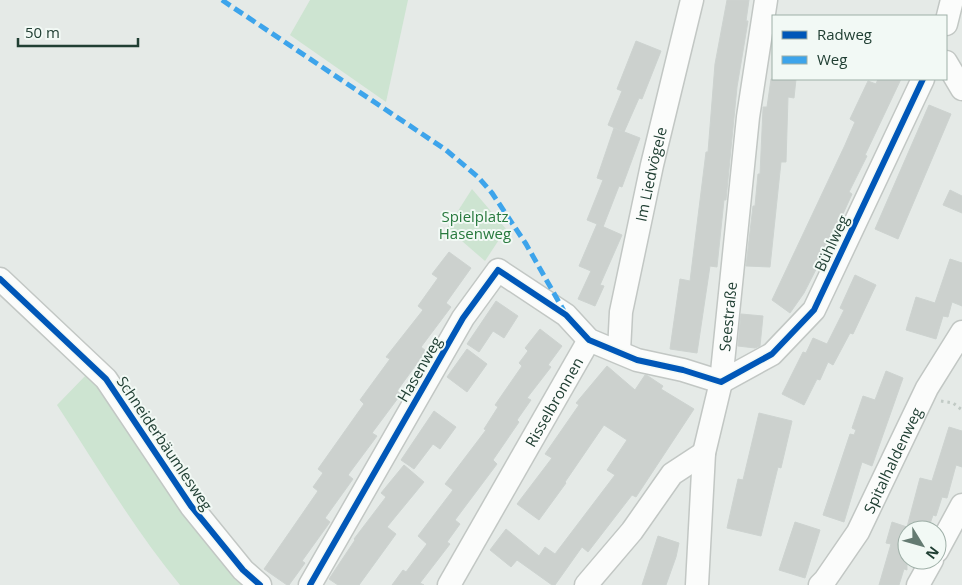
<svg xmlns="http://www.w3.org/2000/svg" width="962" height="585" viewBox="0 0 962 585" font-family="'Open Sans',sans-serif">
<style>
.green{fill:#cde4d1}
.building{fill:#ccd1ce;stroke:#cdd3d0}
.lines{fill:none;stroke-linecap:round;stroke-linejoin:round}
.minor-casing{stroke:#c2c7c4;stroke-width:25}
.path{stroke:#c1cac5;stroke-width:3;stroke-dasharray:2.5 4;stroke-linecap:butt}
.minor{stroke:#fbfcfb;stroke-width:22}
.quiet{stroke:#3da4eb;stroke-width:5;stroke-dasharray:10 5;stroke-linecap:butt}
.cycleway-casing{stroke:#f2f9f5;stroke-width:9}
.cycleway{stroke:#0057b8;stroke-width:6}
.labels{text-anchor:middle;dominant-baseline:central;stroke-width:4;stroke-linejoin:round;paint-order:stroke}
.street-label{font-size:15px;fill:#203f33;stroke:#f2f9f5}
.park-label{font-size:15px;fill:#27793d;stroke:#f2f9f5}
</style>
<rect width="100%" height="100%" fill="#e5eae7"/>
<g class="green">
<path d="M310 0H408L386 102 290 35Z"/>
<path d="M472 189 506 229 485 261 447 228Z"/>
<path d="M89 372 250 585H180C134 529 97 466 57 405Z"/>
</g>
<g class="building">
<path d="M727 0H749L746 21H748L737 87 726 200H724L717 267 710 266 697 353 670 349 680 279 690 281 706 152H708L715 64Z"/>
<path d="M636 41 661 51 642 99 639 98 624 132 608 125 622 91 617 89Z"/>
<path d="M771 79H796L794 98 788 97 786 162H781L770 267 746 266 753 206H755L758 174H760L763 109V107H767Z"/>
<path d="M878 79H901L865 155 867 156 849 192 852 194 833 236 804 293 790 313 772 300 845 145 855 122 850 119 868 81 876 84Z"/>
<path d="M929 105 951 114 898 239 875 229Z"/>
<path d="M614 128 640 138 622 187 619 186 603 227 597 224 622 235 600 285 604 286 595 306 578 299 591 271 579 266 597 224 587 220 603 180 597 178Z"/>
<path d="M950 190 962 196V213L943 205Z"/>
<path d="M449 252 471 268 446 303 451 307 421 347 426 351 397 391 401 394 372 433 377 436 348 475 353 479 325 518 330 522 302 561 305 563 289 585H287L264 569 318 491 313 487 323 473 318 469 364 404 360 400 390 359 386 357 423 310 418 306 438 278 432 274Z"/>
<path d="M950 259 962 263V306L952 302 948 317 943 316 936 339 906 330 916 297 935 303Z"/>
<path d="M855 275 876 285 853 334 850 333 833 365 828 362 820 380 817 379 804 405 782 394 803 352 806 353 813 338 827 344 844 310 840 308Z"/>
<path d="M496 301 518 316 504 338 493 331 479 352 467 344Z"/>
<path d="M741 314 763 316 760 346 755 348 738 346Z"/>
<path d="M540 329 562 346 548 365 551 367 527 398 531 400 517 420 519 422 493 460 497 464 455 520 460 524 447 542 450 544 420 583 424 585H392L403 570 406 572 427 544 418 536 453 490 445 484 486 430 484 429 498 407 495 405 522 366 519 363 528 351 525 348Z"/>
<path d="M467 349 487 364 467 392 447 377Z"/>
<path d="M607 366 635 390 645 375 648 376 663 386 661 389 694 409 636 497 632 495 588 552 582 547 555 585H552L517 560 511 567 490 550 506 529 539 556 545 547 555 554 615 475 607 470 627 440 604 425 565 482 566 483 539 520 517 504 552 458 545 454 579 405 576 403Z"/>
<path d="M886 371 903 378 872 466 862 462 844 522 823 515 850 434 854 435 856 430 852 428 863 396 875 400Z"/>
<path d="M434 411 456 427 440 449 433 444 414 469 401 460Z"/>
<path d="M759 413 792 421 781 468 778 467 761 536 727 528 738 479 743 480Z"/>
<path d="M949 427 962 431V467L956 465 947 498 942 497 936 516 933 515 928 530H907V570L904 569 899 585H879L891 544 886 543 892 522 907 527 920 478 932 481Z"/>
<path d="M404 465 424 482 387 527 396 534 359 585H338L329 579 355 540 354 539 386 497 381 493Z"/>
<path d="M795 522 820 530 805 578 779 570Z"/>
<path d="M658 536 679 543 676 557 666 585H642Z"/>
</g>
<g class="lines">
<g class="minor-casing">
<g id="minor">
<path d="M946 24 952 0"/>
<path d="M946 62 962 89"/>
<path d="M0 279 106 379 191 506 243 570 260 585"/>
<path id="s1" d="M619 351 621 312 652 165 692 0"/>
<path d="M721 382 772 354 814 310 923 79"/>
<path d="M937 551 962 505"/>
<path d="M310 585 463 318 498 270 566 315 589 340 637 360 683 370 721 382"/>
<path id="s2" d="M449 585 589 340"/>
<path d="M586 585 632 531 672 474 704 453"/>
<path id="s3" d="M697 585 704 453 721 382 748 117 766 0"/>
<path id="s4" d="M820 585 825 580 858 532 927 388 962 332"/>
<path d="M918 585 932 560"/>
</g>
</g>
<path class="path" d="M941 401 953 403 962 410"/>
<use href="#minor" class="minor"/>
<path class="quiet" d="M222 0 446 150 478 177 492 193 526 244 564 311"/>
<g class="cycleway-casing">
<g id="cycleway">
<path d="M0 279 106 379 191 506 243 570 260 585"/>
<path d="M310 585 463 318 498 270 566 315 589 340 637 360 683 370 721 382 772 354 814 310 923 79"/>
</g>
</g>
<use href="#cycleway" class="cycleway"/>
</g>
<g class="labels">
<g class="street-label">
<text stroke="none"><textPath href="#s1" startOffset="180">Im Liedvögele</textPath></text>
<text transform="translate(831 243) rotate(-65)">Bühlweg</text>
<text stroke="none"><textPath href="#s3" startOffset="271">Seestraße</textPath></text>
<text transform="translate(419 369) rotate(-60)">Hasenweg</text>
<text stroke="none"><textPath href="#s2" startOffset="211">Risselbronnen</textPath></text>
<text transform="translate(165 443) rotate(56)">Schneiderbäumlesweg</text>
<text stroke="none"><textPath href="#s4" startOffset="145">Spitalhaldenweg</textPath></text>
</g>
<g class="park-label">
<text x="475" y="216">Spielplatz<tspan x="475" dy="17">Hasenweg</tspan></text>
</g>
</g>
<rect x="772" y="15" width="175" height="65" fill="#f2f9f5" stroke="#9eafa7"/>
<rect x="782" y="31" width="25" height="8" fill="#0057b8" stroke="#9eafa7"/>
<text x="817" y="40" font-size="15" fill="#203f33">Radweg</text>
<rect x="782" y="56" width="25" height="8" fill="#3da4eb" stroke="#9eafa7"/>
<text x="817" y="65" font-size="15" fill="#203f33">Weg</text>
<g transform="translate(922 545) rotate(127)"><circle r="24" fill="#f2f9f5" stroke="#9eafa7"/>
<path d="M0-4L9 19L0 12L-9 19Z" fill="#657b72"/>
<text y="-8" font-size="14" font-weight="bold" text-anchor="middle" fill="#203f33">N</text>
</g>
<path d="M18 38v8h120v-8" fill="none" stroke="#203f33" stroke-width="2.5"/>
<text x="25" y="38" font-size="15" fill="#203f33" stroke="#f2f9f5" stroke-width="4" paint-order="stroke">50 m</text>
</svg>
